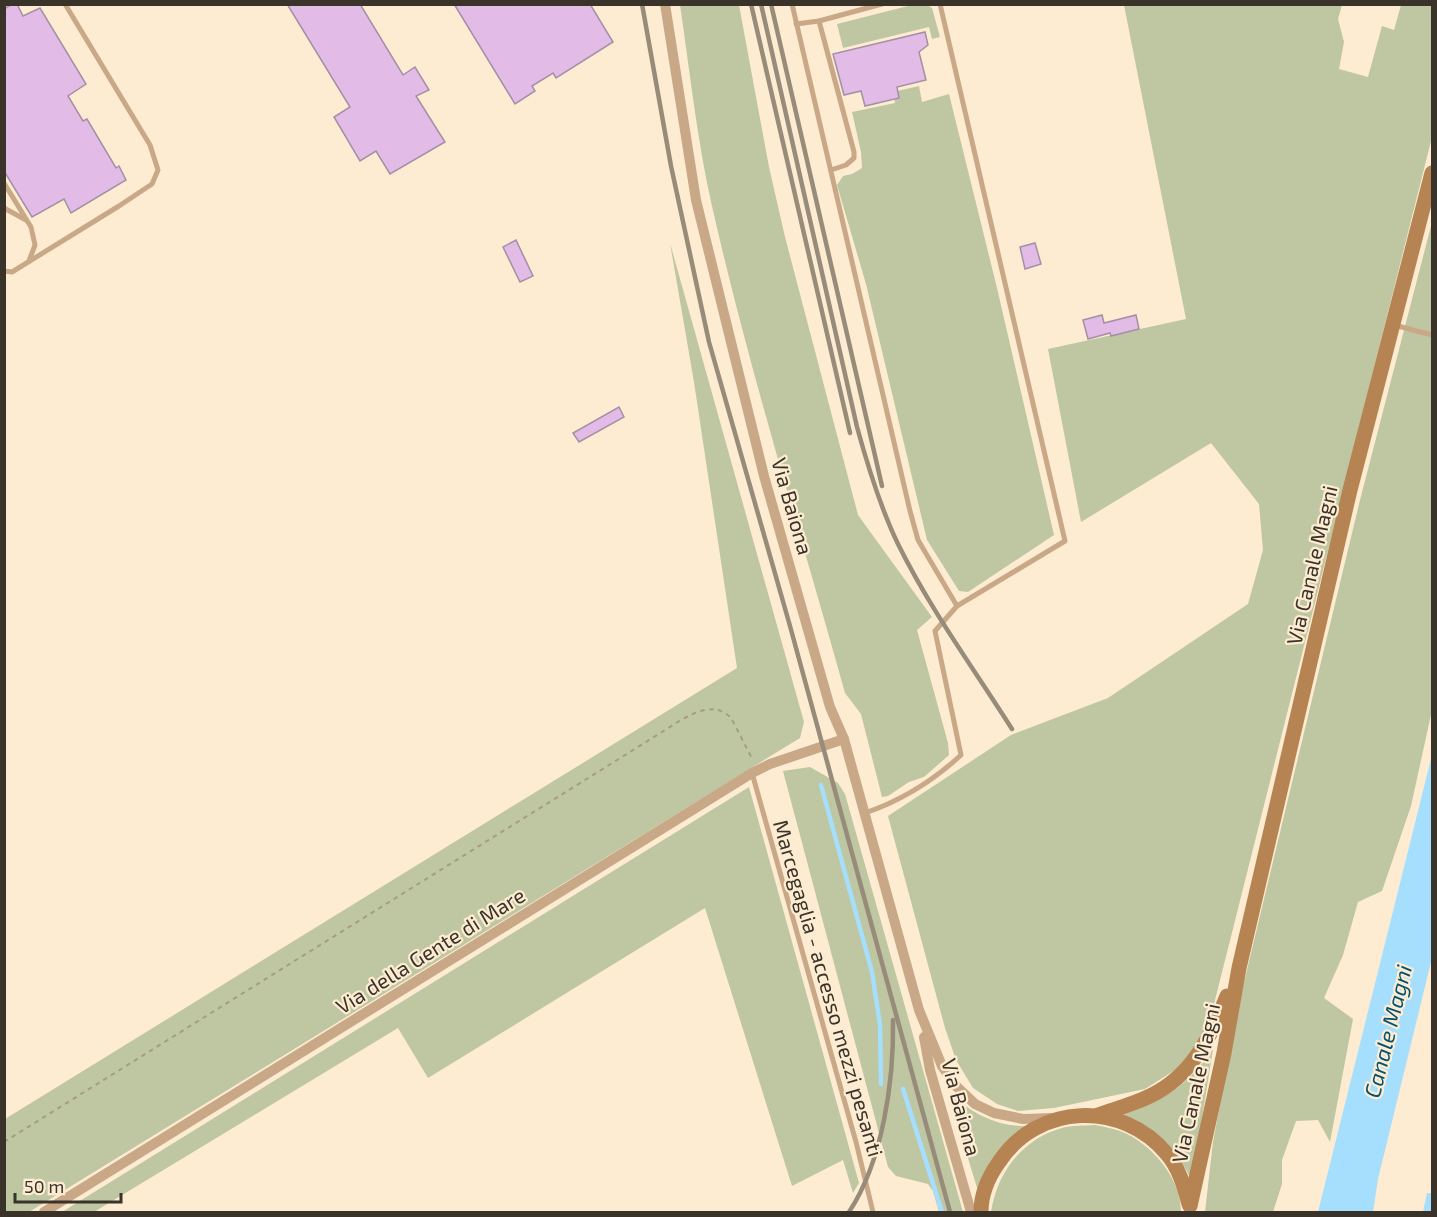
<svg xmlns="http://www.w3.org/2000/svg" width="1437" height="1217" viewBox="0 0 1437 1217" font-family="'Exo 2',sans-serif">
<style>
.green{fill:#bfc6a2}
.water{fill:#a5dffd}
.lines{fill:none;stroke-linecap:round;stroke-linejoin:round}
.stream{stroke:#a5dffd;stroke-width:4.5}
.building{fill:#e2bbe6;stroke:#a490a6;stroke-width:1.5}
.path{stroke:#a79b87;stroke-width:2;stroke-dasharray:4.5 4.5;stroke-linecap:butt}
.service{stroke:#c9a887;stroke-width:5}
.minor{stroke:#c9a887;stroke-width:10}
.secondary{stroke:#b58452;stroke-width:15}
.rail{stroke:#978b79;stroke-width:4.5}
.labels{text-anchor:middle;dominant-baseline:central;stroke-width:4.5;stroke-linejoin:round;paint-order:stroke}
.street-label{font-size:21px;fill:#3a3329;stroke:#fdecd1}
.water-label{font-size:22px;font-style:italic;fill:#055370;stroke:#fdecd1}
</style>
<rect width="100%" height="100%" fill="#fdecd1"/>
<g class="green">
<path d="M680 5H739L769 167 785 237 858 515 932 617 917 630 948 743 949 755 924 777 909 782 888 796 882 797 861 714 845 693C800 531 749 370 712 206 697 140 690 72 680 5Z"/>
<path d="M912 5H927L932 8 940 37 932 39 929 27 843 48 837 24Z"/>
<path d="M1124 5H1342L1338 19 1344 42 1339 69 1368 77 1382 26 1394 30 1401 5H1432V137L1210 1020 1194 1049 1175 1070 1145 1089 1054 1108 1018 1111 997 1104 973 1088 956 1060 945 1028 888 816 1011 735 1108 698 1248 604 1263 550 1259 504 1211 443 1081 522 1048 349 1186 319Z"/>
<path d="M919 86 922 102 949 94 997 288 1054 535 968 592 959 591 927 540 866 284 837 185 843 176 852 174 862 168 861 152 852 112 895 103 893 92Z"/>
<path d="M1432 222V710L1411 806 1382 891 1358 902 1343 955 1324 998 1353 1019 1330 1142 1318 1120 1296 1121 1282 1160V1184L1273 1212H1205L1213 1142 1239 1003 1359 504Z"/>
<path d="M670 243 804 722 800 738 29 1212H5V1119L737 668 694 382Z"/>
<path d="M810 767 838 783 845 794 963 1212H939L933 1191 928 1184 896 1176 888 1167 783 771Z"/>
<path d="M749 787 859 1183 853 1193 843 1160 792 1186 705 908 428 1078 398 1028 94 1212H62Z"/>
<path d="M1213 1049 1192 1181C1174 1144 1157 1130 1120 1115 1165 1100 1185 1088 1213 1049Z"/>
<path d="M949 1096H951C974 1113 995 1126 1024 1126L978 1191Z"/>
<path d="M1095 1125C1105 1127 1117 1129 1127 1134 1155 1148 1181 1180 1181 1212H991C997 1173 1022 1139 1062 1128 1072 1125 1084 1126 1095 1125Z"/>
</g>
<g class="water">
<path d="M1432 755V958L1378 1179 1373 1212H1318Z"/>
<path d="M1427 1193H1432V1212H1423Z"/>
</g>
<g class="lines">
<g class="stream">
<path d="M821 785 872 972 880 1025 881 1084"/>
<path d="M903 1089 942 1212"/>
</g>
</g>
<g class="building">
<path d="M12 4H17L23 16 40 8 86 84 68 96 83 121 87 119 116 168 119 166 126 180 71 213 64 199 32 217 4 171V9Z"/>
<path d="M287 4H360L403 75 415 67 429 90 416 96 445 142 390 174 376 151 360 161 334 117 350 107Z"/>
<path d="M454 4H590L613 42 556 78 553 73 532 86 535 91 515 104Z"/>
<path d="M925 32 928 45 919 52 926 80 897 87 899 98 865 106 861 91 844 95 833 54Z"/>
<path d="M516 240 533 276 520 282 503 247Z"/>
<path d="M1035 243 1041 264 1025 269 1020 247Z"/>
<path d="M1102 315 1104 323 1136 315 1139 329 1111 336 1110 333 1088 339 1083 320Z"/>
<path d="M619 407 624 417 579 442 573 433Z"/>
</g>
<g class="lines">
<path class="path" d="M4 1142 662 732C680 721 710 697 730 717 734 722 747 750 752 758"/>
<g class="service">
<path d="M792 4 910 511 918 540 957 606 935 631 961 755C934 780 900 801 865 813"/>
<path d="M940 4 1065 541 957 606"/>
<path d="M819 21 854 152V158L846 165 831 170"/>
<path d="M796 24 819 21 882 4"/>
<path d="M4 183 31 227 35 245 29 261"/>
<path d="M4 208 26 220"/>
<path d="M4 271 12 272 119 206 152 184 158 170 150 145 65 4"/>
<path d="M1394 325 1432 335"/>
<path d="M752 773 856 1142 873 1212"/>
</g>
<g class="minor">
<path d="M665 4 696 200 764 476 830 707 844 739 919 1010 942 1066 957 1087 975 1104 994 1113 1023 1119 1053 1118"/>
<path d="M924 1037 930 1070 971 1212"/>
<path d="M44 1212 752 773 770 764 844 739"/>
</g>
<g class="secondary">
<path d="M1098 1115C1115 1109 1134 1104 1150 1096 1192 1076 1211 1036 1227 996"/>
<path d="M1190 1206 1224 1053 1239 968 1350 490 1432 173"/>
<path d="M981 1212C981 1194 989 1176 999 1162 1038 1103 1122 1100 1167 1154 1179 1168 1184 1186 1189 1204"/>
</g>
<g class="rail">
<path d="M642 4 671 166 709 342 790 626 950 1212"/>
<path d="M751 4 850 433"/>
<path d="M761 4 857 427C868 467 880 507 898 544 930 609 974 669 1012 729"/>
<path d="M771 4 882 486"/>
<path d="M849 1212C883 1161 894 1080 893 1020"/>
</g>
</g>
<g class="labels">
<g class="street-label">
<text transform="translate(793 506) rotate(74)">Via Baiona</text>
<text transform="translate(1311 565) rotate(-77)">Via Canale Magni</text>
<text transform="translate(430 950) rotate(-32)">Via della Gente di Mare</text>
<text transform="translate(829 988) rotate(74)">Marcegaglia - accesso mezzi pesanti</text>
<text transform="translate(1195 1083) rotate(-78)">Via Canale Magni</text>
<text transform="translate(962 1107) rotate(75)">Via Baiona</text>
</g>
<g class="water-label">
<text transform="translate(1387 1031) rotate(-76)">Canale Magni</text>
</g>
</g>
<rect width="1437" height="1217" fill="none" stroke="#3a3329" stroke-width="12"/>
<path d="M15 1193v9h106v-9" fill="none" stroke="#3a3329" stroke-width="3"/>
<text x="24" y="1193" font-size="18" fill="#3a3329" stroke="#fdecd1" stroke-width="4.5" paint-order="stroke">50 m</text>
</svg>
